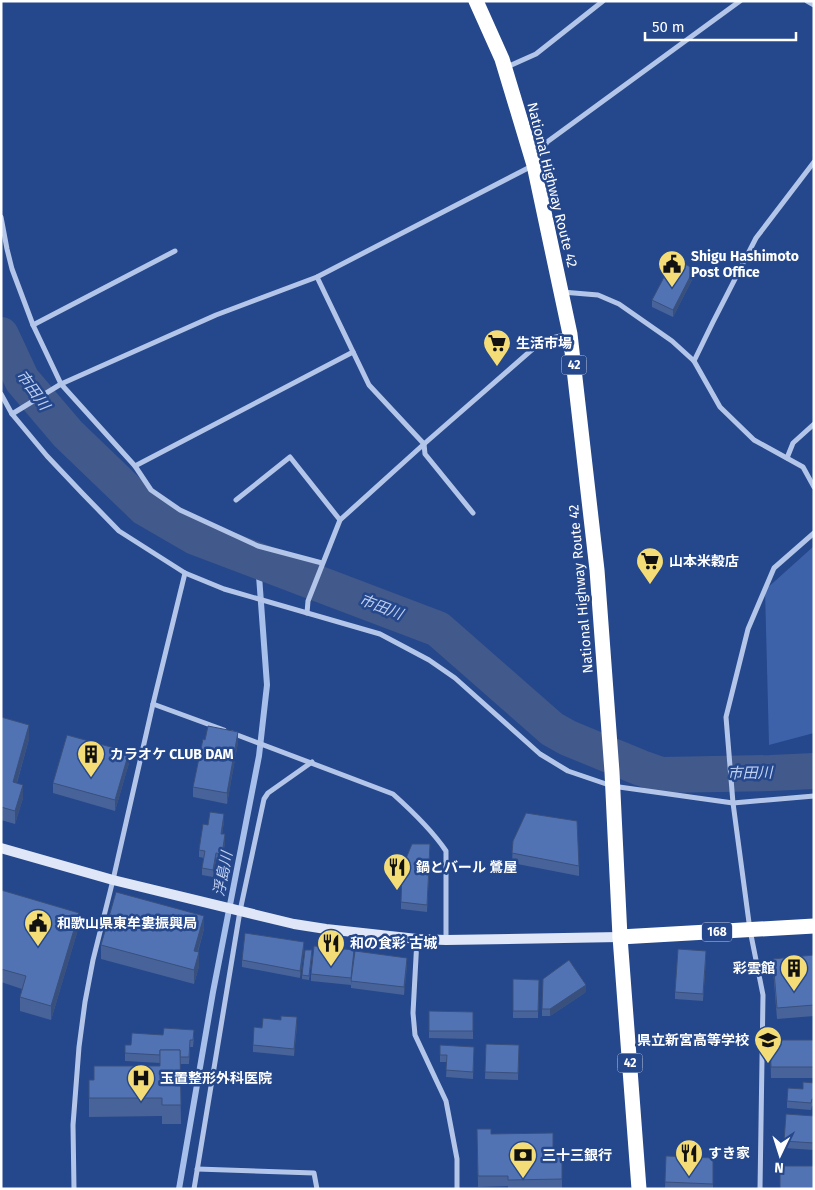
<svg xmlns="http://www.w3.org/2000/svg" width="815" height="1190" viewBox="0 0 815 1190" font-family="'Fira Sans','Noto Sans JP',sans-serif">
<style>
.green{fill:#3d62a9}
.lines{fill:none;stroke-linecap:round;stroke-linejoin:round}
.stream{stroke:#a7bfeb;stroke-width:6}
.river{stroke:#42598b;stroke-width:36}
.street{stroke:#b3c6ea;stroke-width:5}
.secondary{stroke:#dee6f8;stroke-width:10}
.highway{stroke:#fff;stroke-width:15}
.wall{fill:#47639a}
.shaded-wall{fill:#39507d}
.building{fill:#5273b3;stroke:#39507d}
.labels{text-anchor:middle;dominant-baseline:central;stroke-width:5;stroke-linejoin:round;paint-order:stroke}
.shield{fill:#25478b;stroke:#bec8dc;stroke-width:1}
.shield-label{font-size:12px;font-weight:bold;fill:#fff}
.street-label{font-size:14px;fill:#fff;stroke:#25478b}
.poi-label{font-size:14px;font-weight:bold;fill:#fff;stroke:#25478b;text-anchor:start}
.water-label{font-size:15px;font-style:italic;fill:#bfd0f1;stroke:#25478b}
</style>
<rect width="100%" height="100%" fill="#25478b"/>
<path class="green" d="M814 546V733L769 745 765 590Z"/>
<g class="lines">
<path class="stream" d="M179 1189 213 992 259 756 267 685 258 562"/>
<path class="river" d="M1 335 22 380 68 434 145 508 195 537 438 629 552 729 568 738 641 768 661 775 771 773 814 771"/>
<g class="street">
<path d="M807 1 814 5"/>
<path d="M507 67 536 54 603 1"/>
<path d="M1 217 7 249 12 269 33 325 61 384 135 466 151 490 180 510 258 546 322 563"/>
<path d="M317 277 369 385 424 444 425 454 473 513"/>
<path d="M562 292 598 295 619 304 672 341 694 361 720 407 754 440 803 467 814 487"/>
<path d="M33 325 175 251"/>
<path d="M694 361 713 322 756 238 814 162"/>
<path d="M1 394 12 414 47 456 83 494 119 531 185 573 224 589 380 634 429 660 455 678 540 754 568 771 612 786 733 803 814 796"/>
<path d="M12 414 61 384 216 315 317 277 534 165 547 142 740 1"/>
<path d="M787 458 793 443 814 424"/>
<path d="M135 466 353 352"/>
<path d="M236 500 290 457 340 520"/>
<path d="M307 613 308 601 340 520 424 444 543 340 569 334"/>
<path d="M153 704 224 730"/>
<path d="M232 733 393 794C412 811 432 830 446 851V940"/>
<path d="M417 939 413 1013 415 1035 446 1101 457 1159V1189"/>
<path d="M197 1169 314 1173 317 1189"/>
<path d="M74 1189 73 1125 79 1047 85 1002 93 960 113 880 153 704 185 573"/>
<path d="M194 1189 240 911 264 799 268 793 312 762"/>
<path d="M760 1189 763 995 750 930 733 803 726 717 748 629 774 568 814 533"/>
</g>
<path class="secondary" d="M1 848 113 880 294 924 326 929 417 939 446 940 620 937"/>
<g class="highway">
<path d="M476 1 502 59 534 165 570 334 597 570 612 772 620 937 639 1189"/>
<path d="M620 937 814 926"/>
</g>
</g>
<g class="wall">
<path d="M694 276 673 317 652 307V300Z"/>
<path d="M1 717 29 739 17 783 23 798 15 824 1 820Z"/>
<path d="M238 742 227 804 193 797V787Z"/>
<path d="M129 763 115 811 53 793V783Z"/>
<path d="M224 821 222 834 225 842 222 861 216 860 213 877 202 875V868L204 858 199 857V850L208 825Z"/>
<path d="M513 841 579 866V876L512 863Z"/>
<path d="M430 852 427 912 401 909V902Z"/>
<path d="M1 890 79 926 51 1020 20 1011V997L22 989 1 982Z"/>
<path d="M204 929 198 952 199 966 194 984 101 959V945Z"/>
<path d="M304 949 300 978 242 967V960Z"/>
<path d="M312 954 309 980 302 979V975Z"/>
<path d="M814 955V1016L777 1019 773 969V959Z"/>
<path d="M354 958 351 985 311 981V974Z"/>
<path d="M706 958 703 1001 675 999V992Z"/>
<path d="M407 965 404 995 351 988V981Z"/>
<path d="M513 979 539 980 538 1018H513Z"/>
<path d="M586 992 550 1016H542V1009Z"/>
<path d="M429 1011 473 1012V1039L429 1038Z"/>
<path d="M297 1025 294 1056 253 1052V1045L262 1028Z"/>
<path d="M194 1037 193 1047H190L189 1064H180L181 1124H162V1116L89 1117V1080H94L160 1066V1063L125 1061V1045H131Z"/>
<path d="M770 1040H814V1078H771Z"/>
<path d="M486 1044 519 1045 518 1080 485 1079Z"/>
<path d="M474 1047 473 1079 446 1077 447 1062H440V1055Z"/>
<path d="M814 1083V1106H812L811 1110 787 1108V1101L803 1089Z"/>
<path d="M814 1116V1150L784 1148V1141Z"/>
<path d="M477 1129 491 1134 553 1153H562V1189H508V1186L478 1187Z"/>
<path d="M666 1156 713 1158V1189H665Z"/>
</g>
<g class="shaded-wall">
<path d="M694 269V276L673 317V310Z"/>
<path d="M29 725V739L13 796V782Z"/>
<path d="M238 732V742L227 804V793Z"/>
<path d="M129 752V763L115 811V800Z"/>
<path d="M23 785V798L15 824V811Z"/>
<path d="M224 814V821L221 841V834Z"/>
<path d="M225 834V842L222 861V854Z"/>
<path d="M216 853V860L213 877V870Z"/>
<path d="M79 913V926L51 1020V1006Z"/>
<path d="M204 916V929L194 964V951Z"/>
<path d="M304 942V949L300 978V971Z"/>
<path d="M354 950V958L351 985V978Z"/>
<path d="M706 951V958L703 1001V994Z"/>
<path d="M199 952V966L194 984V970Z"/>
<path d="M407 958V965L404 995V987Z"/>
<path d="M586 985V992L550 1016V1009Z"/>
<path d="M297 1017V1025L294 1056V1049Z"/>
</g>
<g class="building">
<path d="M674 258 694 269 673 310 652 300Z"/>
<path d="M1 717 29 725 13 782 23 785 15 811 1 807Z"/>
<path d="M208 726 238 732 227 793 193 787 203 739 205 740Z"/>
<path d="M67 735 129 752 115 800 53 783Z"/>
<path d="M210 812 224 814 221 834H225L222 854 216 853 213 870 202 868 205 851 199 850 203 824 208 825Z"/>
<path d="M526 813 577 821 579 866 512 853 513 841Z"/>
<path d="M412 844H430L427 905 401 902 402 868Z"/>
<path d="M1 890 79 913 51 1006 20 997 26 976 1 969Z"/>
<path d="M116 892 204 916 194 951 199 952 194 970 101 945Z"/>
<path d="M245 933 304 942 300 971 242 960Z"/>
<path d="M314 946 354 950 351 978 311 974Z"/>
<path d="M678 949 706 951 703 994 675 992Z"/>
<path d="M305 950H312L309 976 302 975Z"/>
<path d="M355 951 407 958 404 987 351 981Z"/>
<path d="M814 955V1005L777 1008 773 959Z"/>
<path d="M569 960 586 985 550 1009H542L543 979Z"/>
<path d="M513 979 539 980 538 1011H513Z"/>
<path d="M429 1011 473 1012V1031H429Z"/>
<path d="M281 1016 297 1017 294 1049 253 1045 254 1027 262 1028 263 1018 281 1020Z"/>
<path d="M164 1028 194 1030 193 1040H190L189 1057H180V1050H160V1055L125 1053V1045H131L132 1033 163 1035Z"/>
<path d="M770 1040H814V1067H771Z"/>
<path d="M486 1044 519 1045 518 1073 485 1072Z"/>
<path d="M440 1045 474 1047 473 1072 446 1070 447 1055H440Z"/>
<path d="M160 1050H180L181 1105H162V1098H89V1080H94V1066H160Z"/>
<path d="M803 1082 814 1083V1099H812L811 1103 787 1101 788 1088 803 1089Z"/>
<path d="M786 1114 814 1116V1143L784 1141Z"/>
<path d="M477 1129H491V1134L553 1133V1153H562V1179L508 1180V1176H478Z"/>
<path d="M666 1156 713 1158V1184L665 1182Z"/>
<rect x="780" y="1166" width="34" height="23"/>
</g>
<defs>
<g id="civic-pin" transform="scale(1.4375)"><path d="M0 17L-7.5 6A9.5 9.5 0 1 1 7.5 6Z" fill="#f4dd77" stroke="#25478b"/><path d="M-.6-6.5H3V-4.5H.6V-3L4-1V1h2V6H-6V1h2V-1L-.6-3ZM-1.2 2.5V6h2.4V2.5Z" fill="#111"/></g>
<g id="supermarket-pin" transform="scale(1.4375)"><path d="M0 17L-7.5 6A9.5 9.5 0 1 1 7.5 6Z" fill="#f4dd77" stroke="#25478b"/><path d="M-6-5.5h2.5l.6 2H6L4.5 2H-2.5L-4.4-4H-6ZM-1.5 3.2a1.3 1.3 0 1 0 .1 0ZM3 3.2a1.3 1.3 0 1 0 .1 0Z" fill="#111"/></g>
<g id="building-pin" transform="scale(1.4375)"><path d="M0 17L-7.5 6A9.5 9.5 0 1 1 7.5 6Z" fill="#f4dd77" stroke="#25478b"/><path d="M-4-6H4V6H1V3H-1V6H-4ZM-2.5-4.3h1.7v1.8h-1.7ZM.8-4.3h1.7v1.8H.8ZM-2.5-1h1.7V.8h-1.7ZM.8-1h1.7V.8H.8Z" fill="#111"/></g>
<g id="restaurant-pin" transform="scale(1.4375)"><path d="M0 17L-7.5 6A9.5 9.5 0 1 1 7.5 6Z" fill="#f4dd77" stroke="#25478b"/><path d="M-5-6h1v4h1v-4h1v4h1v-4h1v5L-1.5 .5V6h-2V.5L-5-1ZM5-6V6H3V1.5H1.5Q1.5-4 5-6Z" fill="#111"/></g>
<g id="school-pin" transform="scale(1.4375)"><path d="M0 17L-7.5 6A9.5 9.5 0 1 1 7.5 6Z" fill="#f4dd77" stroke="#25478b"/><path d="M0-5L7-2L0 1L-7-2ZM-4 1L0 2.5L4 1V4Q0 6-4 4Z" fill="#111"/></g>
<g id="hospital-pin" transform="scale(1.4375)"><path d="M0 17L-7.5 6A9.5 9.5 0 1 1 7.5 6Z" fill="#f4dd77" stroke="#25478b"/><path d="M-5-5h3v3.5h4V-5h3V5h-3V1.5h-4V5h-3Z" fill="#111"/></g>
<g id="bank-pin" transform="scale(1.4375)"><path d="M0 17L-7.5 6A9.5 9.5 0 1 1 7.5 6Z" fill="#f4dd77" stroke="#25478b"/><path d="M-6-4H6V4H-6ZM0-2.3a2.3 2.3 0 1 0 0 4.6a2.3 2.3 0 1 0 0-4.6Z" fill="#111"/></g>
</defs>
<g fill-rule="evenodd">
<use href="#civic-pin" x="672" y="264"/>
<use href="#supermarket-pin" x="497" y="343"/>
<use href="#supermarket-pin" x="650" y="561"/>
<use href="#building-pin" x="91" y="754"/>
<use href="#restaurant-pin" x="397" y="867"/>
<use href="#civic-pin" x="38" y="923"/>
<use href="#restaurant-pin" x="331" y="943"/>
<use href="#building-pin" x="794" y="968"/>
<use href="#school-pin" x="768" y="1040"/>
<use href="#hospital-pin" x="141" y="1078"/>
<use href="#restaurant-pin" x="689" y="1153"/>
<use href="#bank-pin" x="523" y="1155"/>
</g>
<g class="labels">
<g class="shield">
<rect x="561.5" y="355.5" width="25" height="19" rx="4"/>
<rect x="702" y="922.5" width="30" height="19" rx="4"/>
<rect x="617.5" y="1053.5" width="25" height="19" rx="4"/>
</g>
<g class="shield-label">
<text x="574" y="365">42</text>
<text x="717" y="932">168</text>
<text x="630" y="1063">42</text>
</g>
<g class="street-label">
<text transform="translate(552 185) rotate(76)">National Highway Route 42</text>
<text transform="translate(581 589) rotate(-95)">National Highway Route 42</text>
</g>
<g class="poi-label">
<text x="691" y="256">Shigu Hashimoto<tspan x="691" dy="16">Post Office</tspan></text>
<text x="516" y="343">生活市場</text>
<text x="669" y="561">山本米穀店</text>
<text x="110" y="754">カラオケ CLUB DAM</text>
<text x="416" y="867">鍋とバール 鶯屋</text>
<text x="57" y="923">和歌山県東牟婁振興局</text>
<text x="350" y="943">和の食彩 古城</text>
<text x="775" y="968" text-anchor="end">彩雲館</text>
<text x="749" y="1040" text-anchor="end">県立新宮高等学校</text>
<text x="160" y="1078">玉置整形外科医院</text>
<text x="708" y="1153">すき家</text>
<text x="542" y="1155">三十三銀行</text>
</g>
<g class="water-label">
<text transform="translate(33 390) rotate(54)">市田川</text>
<text transform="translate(381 607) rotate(21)">市田川</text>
<text transform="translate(750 773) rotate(-1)">市田川</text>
<text transform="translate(223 874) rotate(-79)">浮島川</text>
</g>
</g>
<rect width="815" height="1190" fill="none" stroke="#ffffff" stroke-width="5"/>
<g transform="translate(780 1155) rotate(184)" stroke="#25478b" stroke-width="4" paint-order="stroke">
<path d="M0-4L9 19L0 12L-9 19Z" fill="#ffffff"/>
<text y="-8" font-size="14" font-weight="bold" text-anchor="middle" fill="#ffffff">N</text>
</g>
<path d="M645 32v8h151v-8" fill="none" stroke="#ffffff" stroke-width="2.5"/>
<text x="652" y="32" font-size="15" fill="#ffffff" stroke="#25478b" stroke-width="4" paint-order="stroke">50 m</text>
</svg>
